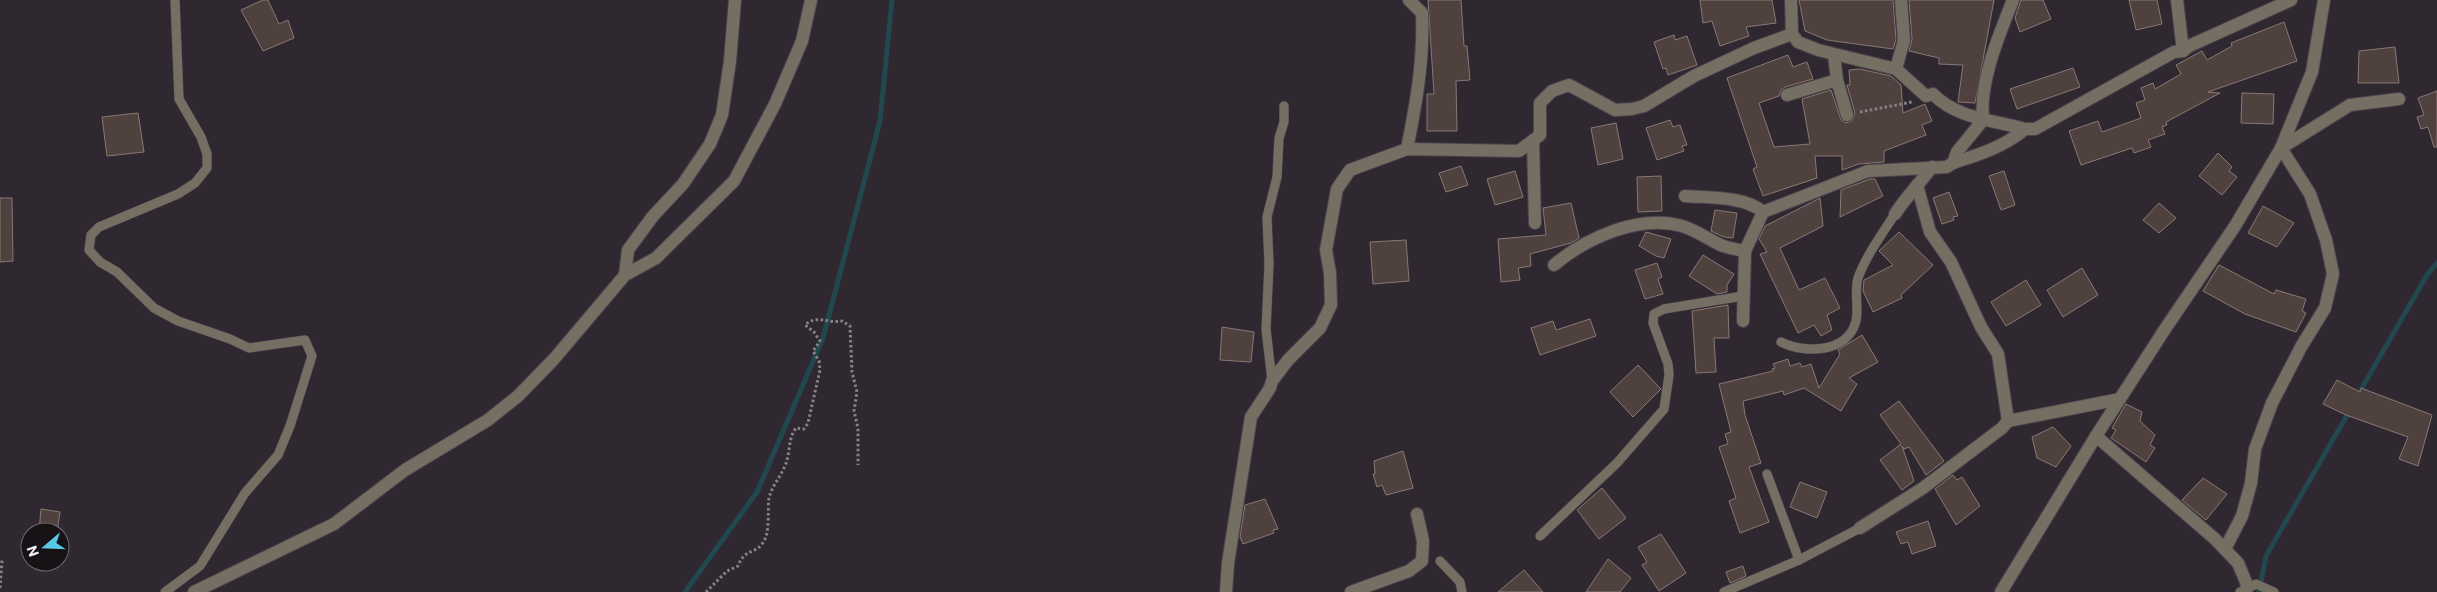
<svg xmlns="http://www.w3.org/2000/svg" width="2437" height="592" viewBox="0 0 2437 592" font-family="Commissioner,sans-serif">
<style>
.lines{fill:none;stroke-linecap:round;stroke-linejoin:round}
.stream{stroke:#22484f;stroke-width:5}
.building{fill:#4f413d;stroke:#897975}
.lane-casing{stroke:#4c444d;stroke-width:10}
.street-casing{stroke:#4c444d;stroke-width:14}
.path{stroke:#888189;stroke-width:3;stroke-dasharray:2.5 2.5;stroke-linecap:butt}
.lane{stroke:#756f63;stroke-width:9}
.street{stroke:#756f63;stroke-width:12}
</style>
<rect width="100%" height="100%" fill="#302831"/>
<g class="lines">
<g class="stream">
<path d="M2359 393 2427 275 2437 263"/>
<path d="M685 592 757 492 823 338 880 121 892 0"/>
<path d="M2259 592 2266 556 2350 410"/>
</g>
</g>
<g class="building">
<path d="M263 0H268L279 24 288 20 294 38 263 51 241 10Z"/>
<path d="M1428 0H1461L1464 46H1467L1470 80 1456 81 1457 131H1427V94H1434Z"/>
<path d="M1700 0H1772L1776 23 1746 27 1749 36 1720 46 1712 21 1703 23Z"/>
<path d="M1799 0H1893L1896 39 1893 49 1827 40 1805 31Z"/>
<path d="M1909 0H1994L1975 103 1958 102 1963 65 1939 64V58L1909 51 1912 39Z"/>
<path d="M2021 0H2043L2051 19 2020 32 2015 18Z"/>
<path d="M2129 0H2157L2162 24 2136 30Z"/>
<path d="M2284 22 2297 61 2208 92 2220 93 2166 122 2167 125 2162 127 2165 134 2148 140 2151 147 2134 153 2132 148 2081 165 2069 131 2098 121 2102 132 2141 118 2136 103 2145 100 2141 88 2153 83 2155 89 2181 74 2176 65 2202 51 2207 60 2232 46 2231 43Z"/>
<path d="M1674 35 1675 40 1687 36 1697 65 1668 75 1666 68 1663 69 1654 42Z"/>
<path d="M2395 47 2399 83H2358L2359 51Z"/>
<path d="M1788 55 1793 67 1807 62 1813 79 1785 87 1781 90 1779 96 1759 103 1774 147 1810 144 1802 99 1831 90 1841 120 1846 123 1852 121 1855 113 1847 85H1850L1849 70 1860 69 1891 76 1901 85 1903 113 1925 104 1932 121 1922 125 1926 135 1884 151V162L1859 164 1842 170V156H1815L1817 178 1763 196 1753 169 1757 167 1727 78Z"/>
<path d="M2073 68 2080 87 2017 109 2010 89Z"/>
<path d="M2437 91V147H2434L2428 127 2421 129 2417 117 2424 115 2418 98Z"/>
<path d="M2242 93 2274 94 2273 124 2241 123Z"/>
<path d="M138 113 144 152 107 156 102 117Z"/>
<path d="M1670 120 1673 127 1680 125 1687 145 1682 146 1684 151 1657 160 1646 128Z"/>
<path d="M1616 123 1623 159 1598 165 1591 128Z"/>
<path d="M2218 153 2232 167 2229 171 2237 177 2222 195 2199 176Z"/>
<path d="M1461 166 1468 185 1446 192 1439 173Z"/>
<path d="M1515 171 1523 197 1495 205 1487 179Z"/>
<path d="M2004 171 2015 205 2001 210 1989 176Z"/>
<path d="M1661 176 1662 211 1638 212 1637 177Z"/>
<path d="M1870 179H1875L1883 196 1840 217 1841 190Z"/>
<path d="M1949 192 1958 216 1953 217 1954 220 1942 224 1933 198Z"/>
<path d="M0 198H12L13 261 0 262Z"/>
<path d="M1820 198 1823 226 1780 248 1799 290 1825 278 1840 308 1827 315 1832 330 1821 336 1814 325 1798 333 1760 254 1767 252 1759 239 1765 226Z"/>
<path d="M1571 203 1579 238 1571 243 1530 254 1531 266 1518 268 1520 280 1501 282 1498 239 1546 235 1543 208Z"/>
<path d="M2159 203 2176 218 2159 233 2143 220Z"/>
<path d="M2263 206 2294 223 2277 247 2248 233Z"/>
<path d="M1715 210 1737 213 1733 238 1724 237 1711 231Z"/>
<path d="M1646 232 1671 239 1664 258 1656 256 1639 246Z"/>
<path d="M1899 232 1933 265 1901 295 1902 298 1873 312 1863 291 1864 280 1893 265 1879 251Z"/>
<path d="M1406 240 1409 281 1373 284 1370 242Z"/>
<path d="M1703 255 1734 274 1727 285V292L1717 294 1689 276Z"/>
<path d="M1657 263 1662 277 1658 279 1663 294 1645 299 1635 270Z"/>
<path d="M2219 265 2274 294 2276 290 2306 299 2302 311 2306 313 2296 332 2245 314 2203 291Z"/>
<path d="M2082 268 2098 295 2063 317 2047 290Z"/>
<path d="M2026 280 2041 305 2006 326 1991 302Z"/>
<path d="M1728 305 1729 338H1714L1716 372 1696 373 1692 311Z"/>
<path d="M1590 319 1596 336 1540 355 1531 328 1553 321 1556 330Z"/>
<path d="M1222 327 1254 332 1251 362 1220 360Z"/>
<path d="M1862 335 1878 362 1849 378 1857 384 1841 411 1804 388 1784 395 1783 391 1743 401 1745 415 1761 463 1749 467 1769 522 1740 533 1729 501 1736 498 1719 447 1728 444 1725 434 1731 432 1719 384 1773 371 1772 369 1775 368 1773 364 1788 359 1790 366 1800 363 1802 367 1811 364 1819 388 1840 354 1838 350Z"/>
<path d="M1638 365 1661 389 1633 417 1610 392Z"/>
<path d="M2337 380 2360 392 2361 388 2432 415 2418 466 2399 459 2408 437 2346 415 2323 404Z"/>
<path d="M1899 401 1944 461 1926 475 1909 447 1904 449 1902 446 1914 481 1902 490 1880 460 1901 444 1880 415Z"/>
<path d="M2126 404 2142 412 2140 421 2155 435 2150 445 2155 448 2146 462 2111 438 2116 430 2112 428Z"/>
<path d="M2053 427 2071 446 2056 467 2037 458 2032 437Z"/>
<path d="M1403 451 1413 488 1386 495 1382 485 1377 487 1373 474H1375L1374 461Z"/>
<path d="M1953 475 1957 480 1962 477 1980 506 1956 525 1935 489Z"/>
<path d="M2203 478 2227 494 2206 520 2182 500Z"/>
<path d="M1800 482 1827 492 1817 518 1790 507Z"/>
<path d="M1602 488 1626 518 1599 539 1577 510Z"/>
<path d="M1265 499 1278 529 1273 530 1274 533 1243 544 1240 537 1245 505Z"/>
<path d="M41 509 60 512 57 532H39Z"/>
<path d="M1928 521 1936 546 1912 554 1908 542 1901 544 1896 532Z"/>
<path d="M1661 534 1686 573 1659 591 1642 565 1647 562 1638 547Z"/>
<path d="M1608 559 1631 578 1620 592H1586Z"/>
<path d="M1743 566 1746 576 1730 583 1726 572Z"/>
<path d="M1524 570 1543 592H1498Z"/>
</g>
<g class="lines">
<g class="lane-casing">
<g id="lane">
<path d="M1781 342C1805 354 1848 353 1856 321 1859 307 1854 292 1858 278 1866 256 1882 234 1895 214"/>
<path d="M1272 381 1266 329 1269 264 1267 217 1277 177 1279 138 1284 122V106"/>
<path d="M1767 474 1799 560"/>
<path d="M1540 536 1617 463 1664 409 1669 375 1668 364 1653 323 1654 314 1664 309 1743 296"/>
<path d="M1440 561 1460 582 1462 592"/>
<path d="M165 592 200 566 245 493 278 455 290 426 312 356 305 340 249 348 230 339 178 321 154 308 117 272 100 262 89 250 91 235 99 227 178 194 195 183 207 168V154L201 137 179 99 175 0"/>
<path d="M1724 592 1799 560 1860 528"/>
<path d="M2240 592 2256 584 2274 592"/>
</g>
</g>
<g class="street-casing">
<g id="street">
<path d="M1791 0 1792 34 1798 42 1818 50 1896 69 1926 96 1933 94C1957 119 1994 120 2025 129H2035L2174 52 2183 51 2189 46 2291 0"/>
<path d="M2177 0 2183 51"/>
<path d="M1834 55 1837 80 1847 115"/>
<path d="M1896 69 1904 40 1901 0"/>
<path d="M1787 95 1837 80"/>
<path d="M1533 141 1535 223"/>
<path d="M2281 148 2350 105 2399 99"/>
<path d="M1407 149C1416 104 1424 60 1422 13L1409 0"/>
<path d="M1954 161 1957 152 1983 120C1979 82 1999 35 2013 0"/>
<path d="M1685 196C1709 198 1745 196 1763 212"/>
<path d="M1895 214C1906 197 1920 183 1932 167"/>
<path d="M1554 265C1586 238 1639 214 1682 226 1696 230 1709 240 1723 246 1730 248 1738 250 1745 251"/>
<path d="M625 275 628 250 653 216 683 184 710 144 722 115 730 61 735 0"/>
<path d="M1743 321 1745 251 1763 212 1868 171 1947 167C1954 161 1960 161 1968 158 1987 152 2010 142 2025 129"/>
<path d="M2008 421 2120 399"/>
<path d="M2096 436 2215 539 2238 563 2248 587"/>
<path d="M1860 528 1923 488 2002 428 2008 421 1998 354 1981 327 1951 262 1930 232 1917 185"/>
<path d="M2225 549 2242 516 2251 483 2255 449 2272 403 2301 347 2325 308 2333 274 2326 240 2310 194 2281 148"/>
<path d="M194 592 334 524 405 470 488 420 518 396 554 359 625 275 656 258 734 181 775 104 802 41 811 0"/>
<path d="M1226 592 1228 563 1251 417 1270 388 1272 381 1288 360 1320 328 1331 305 1330 273 1326 250 1337 189 1350 170 1407 149 1519 151 1540 135V103L1552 91 1569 85 1615 110 1632 109 1644 106 1694 76 1754 48 1792 34"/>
<path d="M1351 592 1409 571 1422 561 1423 541 1417 514"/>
<path d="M2001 592 2096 436 2165 329 2235 226 2281 148 2312 72 2324 0"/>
</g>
</g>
<g class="path">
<path d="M1860 112 1912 102"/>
<path d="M0 588 2 560"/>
<path d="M706 592 727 571 738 566C745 548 755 554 762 544 771 533 767 511 769 498 772 486 779 479 784 468 791 455 787 440 796 428L804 429 808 423 820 370 819 361 813 351 820 341 814 332 805 325C817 314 828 324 842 321L850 326 852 372 857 392 854 411 858 428V465"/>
</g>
<use href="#lane" class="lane"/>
<use href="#street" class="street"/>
</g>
<g transform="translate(45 547) rotate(251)"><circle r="24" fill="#161216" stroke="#6f6a70"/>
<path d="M0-4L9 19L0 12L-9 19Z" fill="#59c8e4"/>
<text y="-8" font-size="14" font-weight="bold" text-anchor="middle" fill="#f5eff6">N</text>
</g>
</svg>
